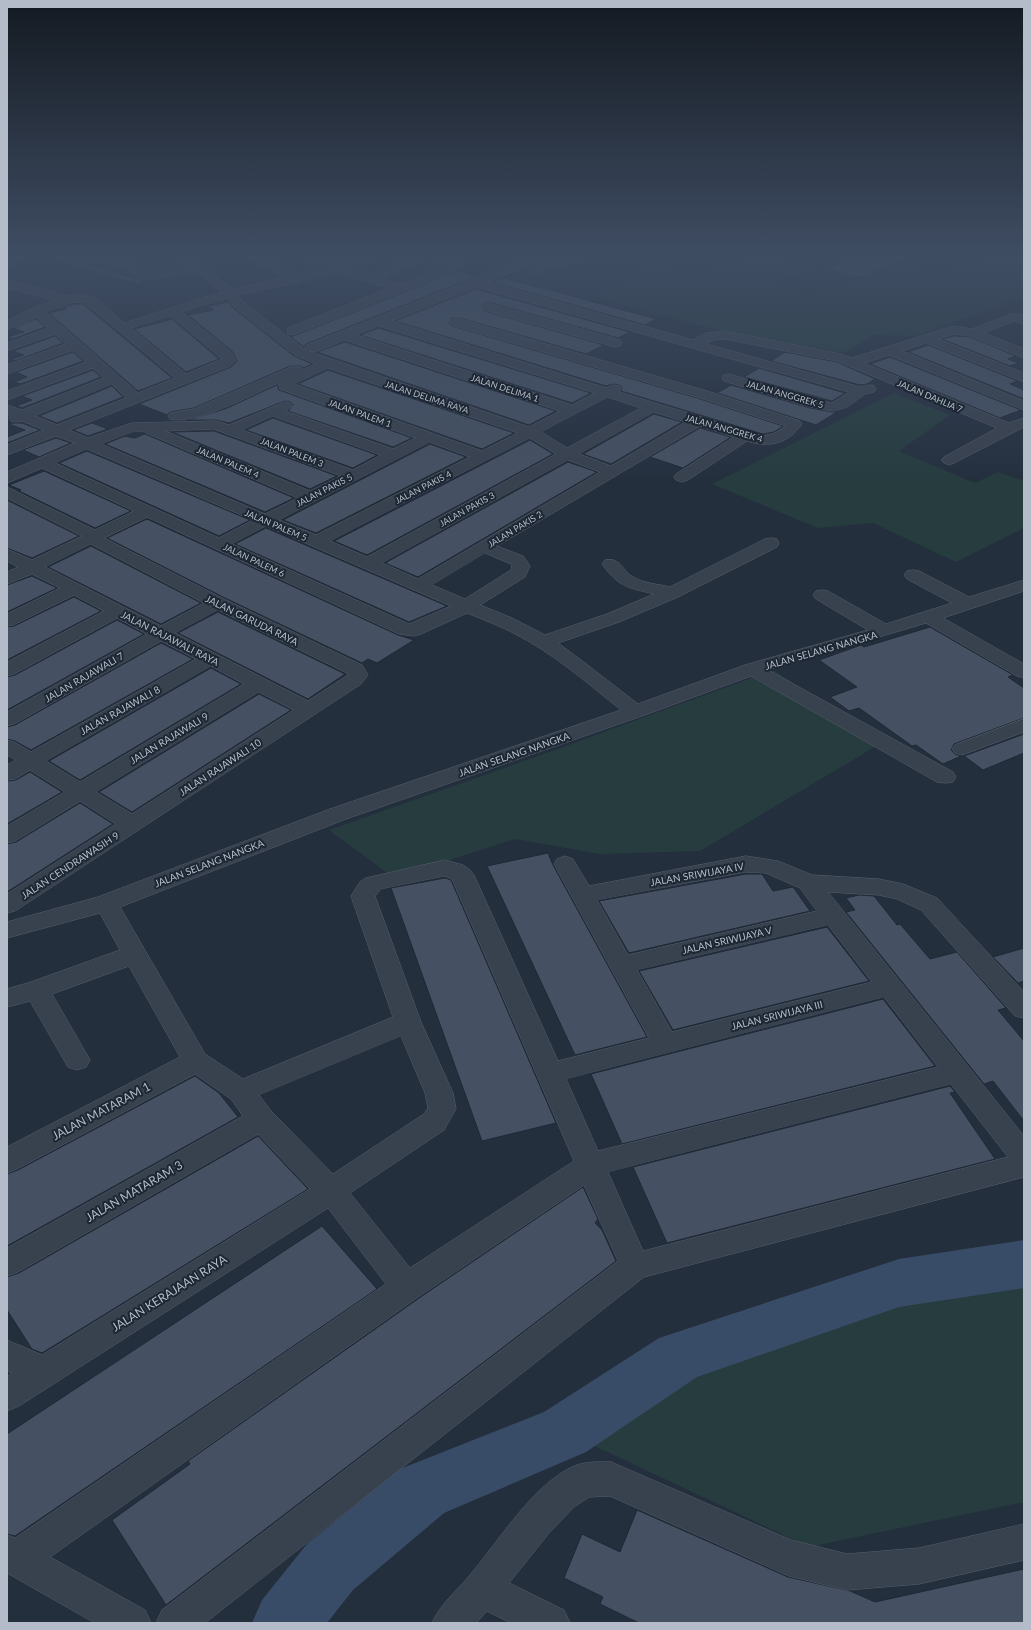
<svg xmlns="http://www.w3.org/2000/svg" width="1031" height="1630" viewBox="0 0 1031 1630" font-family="Lato,sans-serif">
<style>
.green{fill:#263c3f}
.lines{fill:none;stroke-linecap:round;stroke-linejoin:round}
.stream{stroke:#394c67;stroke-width:3.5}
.river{fill:#394c67;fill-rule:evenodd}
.building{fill:#455162;stroke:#1f2835}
.minor-casing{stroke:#565f6c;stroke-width:1}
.major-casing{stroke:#414a57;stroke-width:1}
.minor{fill:#38414e;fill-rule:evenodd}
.major{fill:#56606e;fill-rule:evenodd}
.labels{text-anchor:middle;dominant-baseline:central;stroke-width:4;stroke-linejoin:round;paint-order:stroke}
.far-street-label{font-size:9px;fill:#b4bcc9;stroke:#1d2633}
.street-label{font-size:10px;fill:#b4bcc9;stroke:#1d2633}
.near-street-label{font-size:12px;fill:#b4bcc9;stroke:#1d2633}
</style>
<rect width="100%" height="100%" fill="#242f3e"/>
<g class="green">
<path d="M1015 254H1024V296L916 336 873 335 844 353 710 328 591 296 654 267 697 278 762 255 813 270 774 282 812 293 896 266 935 278Z"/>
<path d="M894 393 950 415 899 451 975 483 998 472 1024 481V528L956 562 873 523 818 528 712 484Z"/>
<path d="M773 670 883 742 700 851 600 854 515 839 394 878 329 830 555 750Z"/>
<path d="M1024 1264V1502L809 1547 565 1432 679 1357 899 1283Z"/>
</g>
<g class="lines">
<path class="stream" d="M44 254 140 282"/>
<path class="river" d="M1024 1240V1288L899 1307 697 1377 586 1452 444 1513 353 1590 327 1623H252L262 1600 307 1544 400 1469 544 1412 659 1338 899 1259Z"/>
</g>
<g class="building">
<path d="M864 254H910L864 277H857L827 269Z"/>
<path d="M457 271 477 276 306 344 304 347 291 337Z"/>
<path d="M503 278 565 294 656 319 645 325 492 282Z"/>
<path d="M476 289 630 332 618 338 488 302 484 303 481 306 484 311 604 345 586 354 460 318H451L449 323 452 326 697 398 783 426 774 432 763 434 621 391 622 388 619 385 613 384 606 386 395 321Z"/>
<path d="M229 302 232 307 294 356 312 364 304 368 301 366H290L194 408 170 412 167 415 139 404 231 367 237 361 233 352 188 315 214 310 208 306Z"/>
<path d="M75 304H83L172 378 138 391 49 313 66 309 64 307Z"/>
<path d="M36 319 45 327 13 339 8 337 24 332 14 328Z"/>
<path d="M172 319 219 359 186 372 134 329Z"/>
<path d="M379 328 591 393 572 403 360 335Z"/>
<path d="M55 336 63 343 15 361 12 359 24 355 13 351Z"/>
<path d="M954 336 970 337 1016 356 1008 359 1019 363 1010 366 942 339Z"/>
<path d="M345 342 556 411 529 425 317 352Z"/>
<path d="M928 345 1018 381 1010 384 1024 390V399L908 352Z"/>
<path d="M73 352 83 361 21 384 14 382 27 377 16 372Z"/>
<path d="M785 352 837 362 875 379 867 384 860 385 771 361Z"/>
<path d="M890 357 1021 410 1000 418 870 364Z"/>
<path d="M759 368 845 393 832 401 744 377Z"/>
<path d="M93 370 101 377 22 408 16 406 32 400 22 396Z"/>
<path d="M328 370 514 433 482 449 298 384Z"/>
<path d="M277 385 279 390 412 438 393 447 288 411 293 405 290 402 285 401 229 423 216 420H187L225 409Z"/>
<path d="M731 385 810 408 833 412H837L816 425 717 393Z"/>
<path d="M112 386 123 397 57 423 39 416Z"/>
<path d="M654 414 682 422 611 464 583 454Z"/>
<path d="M273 418 377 455 353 468 246 430Z"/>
<path d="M12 423H22L40 430 7 443V437L25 430 9 424Z"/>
<path d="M92 423 108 429 88 436 73 430Z"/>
<path d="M700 428 731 437 683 468 650 457Z"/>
<path d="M214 431 337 476 310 489 172 432Z"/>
<path d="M144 434H145L294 498 265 512 105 444 125 436 135 438Z"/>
<path d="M56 438 71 443 39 457 23 450Z"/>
<path d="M530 440 553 454 367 555 334 541Z"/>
<path d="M430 444 466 457 316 533 283 520Z"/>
<path d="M87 451 250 520 219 536 59 463Z"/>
<path d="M568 462 597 472 418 577 385 563Z"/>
<path d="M44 471 131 511 95 528 19 491 21 490 9 485Z"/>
<path d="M7 500 79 536 32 558 7 548Z"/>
<path d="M147 519 398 635 414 640 377 663 368 659 362 663 225 598 107 538Z"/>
<path d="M266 528 447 606 409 622 235 544Z"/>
<path d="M91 546 201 603 161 624 48 567Z"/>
<path d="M32 576 57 588 7 612V585Z"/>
<path d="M74 597 101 611 7 660V627L14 626Z"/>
<path d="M218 612 345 674 308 699 178 633Z"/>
<path d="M117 620 144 634 7 710V677L15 675Z"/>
<path d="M930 627 1013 675 1008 677 1024 688V718L954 744 951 750 955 754 961 756 943 764 916 745 912 746 859 708 849 711 830 697 857 687 819 660 861 645 864 647Z"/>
<path d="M161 643 193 659 31 750 15 741 7 739V727L15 725Z"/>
<path d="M211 668 241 684 80 780 49 761Z"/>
<path d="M259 694 291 710 132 812 99 792Z"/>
<path d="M1024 734V753L983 770 964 756Z"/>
<path d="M30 772 62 792 7 824V781L16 780Z"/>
<path d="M80 803 113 824 7 892V844L16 842Z"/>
<path d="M548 853 553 865 647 1037 575 1055 487 866Z"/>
<path d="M746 874H762L773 891 793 887 810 911 629 953 599 901Z"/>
<path d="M445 878 451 880 556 1123 482 1141 391 888Z"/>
<path d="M859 895 874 896 897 925 900 924 930 959 957 952 1006 1008 998 1010 1024 1041V1121L993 1081 984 1084 846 912 855 910 846 898Z"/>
<path d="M827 927 869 981 673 1030 639 971Z"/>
<path d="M1024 948V981L1018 983 993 957Z"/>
<path d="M883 999 935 1066 622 1144 591 1074Z"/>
<path d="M195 1076 219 1093 238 1117 7 1246V1174L18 1170Z"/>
<path d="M950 1086 955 1092 950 1093 995 1159 667 1243 633 1167Z"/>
<path d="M258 1136 308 1189 42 1353 32 1349 7 1310V1277L19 1273Z"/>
<path d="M583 1187 598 1219 595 1223 602 1230 616 1261 166 1605 112 1520 190 1464 188 1461 422 1296Z"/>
<path d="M322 1226 377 1289 15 1536 7 1534V1434Z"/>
<path d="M637 1510 788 1577 850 1591 875 1602 1024 1569V1623H639L600 1604 603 1597 564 1578 582 1534 620 1552Z"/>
</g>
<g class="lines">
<g class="minor-casing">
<g id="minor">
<path d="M57 254 82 256 117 254 144 272 158 271 186 265 172 254H185L233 289 283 278 244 254H258L296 275 327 268 301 254H316L338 265 366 254H382L381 256 349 269 370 275 419 254H442L461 264 463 266 461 268 293 335 288 334 287 331 288 328 390 288 338 273 301 281 296 284 293 283 238 295 242 301 307 351 305 348 307 345 537 254H553L552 256 487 282 693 340 706 333 725 331 841 354 852 358 953 326 972 329 1013 313 1024 316V324L1014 321 984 333 1024 349V358L970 336 954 334 938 339 1024 373V382L926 343 902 351 1024 401V410L889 355 864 363 1009 423 1024 418V427L954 463 949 465 944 463 941 460 944 457 997 428 837 361 725 339 714 340 706 344 860 387 869 385 874 386 876 389 874 392 865 394 847 407 833 411 810 407 724 381 722 378 724 375 729 374 817 400 832 403 849 392 476 287 391 321 606 388 614 385 619 386 621 389 619 392 763 436 775 433 786 426 697 397 452 325 450 322 452 319H460L707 391 800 421 802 424C788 444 769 448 747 441L688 480 682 482 676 480 674 477 676 474 734 437 700 426 497 546 523 556 530 566 525 577 480 605 512 618 545 635 607 614 654 594C629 588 618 587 602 564L605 560C618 557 621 567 630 575 640 583 658 584 670 587L765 539 771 538 777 539 779 543 777 547 678 597 619 622 558 643 585 663 638 704 745 665 868 630 816 599 813 595 816 591 822 590 828 591 886 624 952 603 907 579 904 575 907 571 913 570 919 571 969 597 1024 580V591L943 618 1024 664V678L1017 676 926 623 768 670 953 772 956 777 953 782 945 783 937 782 751 676 642 716 346 819 120 907 205 1054 243 1079 393 1017 351 896 360 882 366 878 445 860 463 865 470 870 474 875 558 1061 649 1038 554 864 557 859 565 856 573 859 589 886 746 856 778 861 812 875 879 879 903 884 937 898 1024 992V1018L1015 1016 921 910 897 899 879 895 828 892 1024 1136V1177L644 1277 205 1623H156L162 1610 618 1261 584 1185 418 1297 50 1557 145 1610 151 1623H95L7 1573V1535L15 1538 386 1284 328 1208 19 1406 7 1411V1377L12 1373 7 1371V1340L42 1355 310 1189 258 1134 18 1272 7 1276V1248L243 1116 231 1099 195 1074 17 1169 7 1173V1147L180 1057 129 966 52 994 90 1060 86 1067 77 1070 68 1067 30 1001 7 1007V989L31 982 120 950 100 913 7 938V922L98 897 330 809 621 710C591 686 561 660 528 641 508 629 487 621 467 613L421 634 414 636 399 634 147 517 104 538 224 599 362 665 368 675 361 684 15 911 7 913V894L116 824 80 801 15 841 7 843V826L65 792 30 770 15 779 7 780V765L16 760 7 755V740L14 742 31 752 196 659 161 641 14 724 7 726V712L147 634 117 618 14 674 7 676V662L104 611 74 595 13 625 7 626V614L60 588 32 574 7 584V572L18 567 7 561V549L32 560 82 536 7 498V487L95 530 134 511 42 468 7 483V472L75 443 56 436 7 455V445L44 430 22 421 16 422 11 421 9 418 10 416 7 414V405L22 410 104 378 93 368 7 400V391L86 362 73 350 7 374V365L66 344 55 334 7 351V343L48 328 36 317 25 323 7 329V321L33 308 55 300 7 288V280L68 296C93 288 106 308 124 323L222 292 194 270C177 274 155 283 138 278L108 259 82 262 58 256ZM431 257 447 266 401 284 382 278ZM228 298 233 306 295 355 316 364 303 370 301 367H291L194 409 170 413 168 416 170 419C196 425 253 394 278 383L280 389 416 438 393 449 285 411 292 406 290 403 285 402 229 425 216 421 132 423 88 438 69 430 230 366 236 360 232 353 182 312ZM75 302H84L175 378 138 393 46 312ZM171 316 221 358 222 359 186 374 131 328ZM379 326 595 393 572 405 356 335ZM345 340 560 411 529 427 308 351H317ZM328 368 518 433 482 451 294 384ZM112 384 126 398 57 425 35 416ZM608 397 641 408 567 448 541 432ZM654 412 686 422 611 466 579 454ZM273 416 381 455 353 470 242 430ZM214 429 341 476 310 491 165 431ZM134 431H144L146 433 298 498 265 514 101 444ZM530 438 556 454 367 557 330 541ZM430 442 470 457 316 535 279 520ZM87 449 253 520 219 538 55 463ZM568 460 600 472 418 579 382 563ZM266 526 451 606 409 624 232 544ZM91 544 204 603 161 626 45 567ZM485 553 511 564 512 566 511 570 465 599 432 585ZM218 610 347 673 348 675 308 701 175 633ZM211 666 244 684 80 782 46 761ZM259 692 294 710 132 814 96 792ZM746 872 766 873 800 888 817 911 628 955 597 900ZM445 876 452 879 574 1161 410 1268 350 1193 444 1130 456 1109 453 1093 421 1022 375 896 381 889ZM828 925 872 982 672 1032 637 970ZM884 997 938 1067 598 1151 566 1079ZM401 1036 425 1093 428 1108 424 1114 333 1174 271 1111 259 1095ZM951 1084 1008 1157 643 1251 608 1172Z"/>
<path d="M573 254H590L589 256 537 273H529L527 271 529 269Z"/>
<path d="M706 254H730C726 259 710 259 706 254Z"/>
<path d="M488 303 620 340 622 343 620 346 615 347 484 310 482 307 484 304Z"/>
<path d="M1024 719V732L962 755 955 753 952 749 955 745Z"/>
<path d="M611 1462 791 1540 847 1554 919 1548 1024 1524V1560L919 1584 847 1590 789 1576 610 1496 589 1497 574 1507 549 1533 509 1583 564 1610 570 1623H511L487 1611 476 1623H432C441 1603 456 1592 470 1575 498 1542 532 1486 572 1467 584 1461 598 1462 611 1462Z"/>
</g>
</g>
<g class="major-casing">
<path id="major" d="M16 254H30L29 256 7 266V259Z"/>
</g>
<use href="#minor" class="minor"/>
<use href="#major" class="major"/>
</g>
<linearGradient id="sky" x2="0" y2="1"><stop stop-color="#141a22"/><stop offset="0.53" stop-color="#3f4d63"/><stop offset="1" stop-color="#3f4d63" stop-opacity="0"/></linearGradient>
<rect width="1031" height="482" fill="url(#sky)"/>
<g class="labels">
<g class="far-street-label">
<text transform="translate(505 388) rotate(18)">JALAN DELIMA 1</text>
<text transform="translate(785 394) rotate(16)">JALAN ANGGREK 5</text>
<text transform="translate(930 396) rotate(23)">JALAN DAHLIA 7</text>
<text transform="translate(427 397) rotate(18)">JALAN DELIMA RAYA</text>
<text transform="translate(360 413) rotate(20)">JALAN PALEM 1</text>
<text transform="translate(724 428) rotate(16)">JALAN ANGGREK 4</text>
<text transform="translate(292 452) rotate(21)">JALAN PALEM 3</text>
<text transform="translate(228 462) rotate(23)">JALAN PALEM 4</text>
<text transform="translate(423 487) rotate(-27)">JALAN PAKIS 4</text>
<text transform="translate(324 490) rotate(-27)">JALAN PAKIS 5</text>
<text transform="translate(467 509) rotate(-29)">JALAN PAKIS 3</text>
<text transform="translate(276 525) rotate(23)">JALAN PALEM 5</text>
<text transform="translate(515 529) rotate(-31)">JALAN PAKIS 2</text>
<text transform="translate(254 560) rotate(25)">JALAN PALEM 6</text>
</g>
<g class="street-label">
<text transform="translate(252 620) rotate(26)">JALAN GARUDA RAYA</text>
<text transform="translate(170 638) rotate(27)">JALAN RAJAWALI RAYA</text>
<text transform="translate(821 650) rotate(-16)">JALAN SELANG NANGKA</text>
<text transform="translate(84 677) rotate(-30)">JALAN RAJAWALI 7</text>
<text transform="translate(120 710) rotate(-29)">JALAN RAJAWALI 8</text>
<text transform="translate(169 738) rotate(-31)">JALAN RAJAWALI 9</text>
<text transform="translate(514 754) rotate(-19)">JALAN SELANG NANGKA</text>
<text transform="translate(220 767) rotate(-33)">JALAN RAJAWALI 10</text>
<text transform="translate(209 863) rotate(-21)">JALAN SELANG NANGKA</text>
<text transform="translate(70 865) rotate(-33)">JALAN CENDRAWASIH 9</text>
<text transform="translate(697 874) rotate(-10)">JALAN SRIWIJAYA IV</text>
<text transform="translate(727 940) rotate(-13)">JALAN SRIWIJAYA V</text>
<text transform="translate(777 1015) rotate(-14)">JALAN SRIWIJAYA III</text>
</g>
<g class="near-street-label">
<text transform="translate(101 1111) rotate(-28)">JALAN MATARAM 1</text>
<text transform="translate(134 1191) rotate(-30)">JALAN MATARAM 3</text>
<text transform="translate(169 1293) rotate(-32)">JALAN KERAJAAN RAYA</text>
</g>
</g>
<rect width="1031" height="1630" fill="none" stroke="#b4bcc9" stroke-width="16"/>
</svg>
